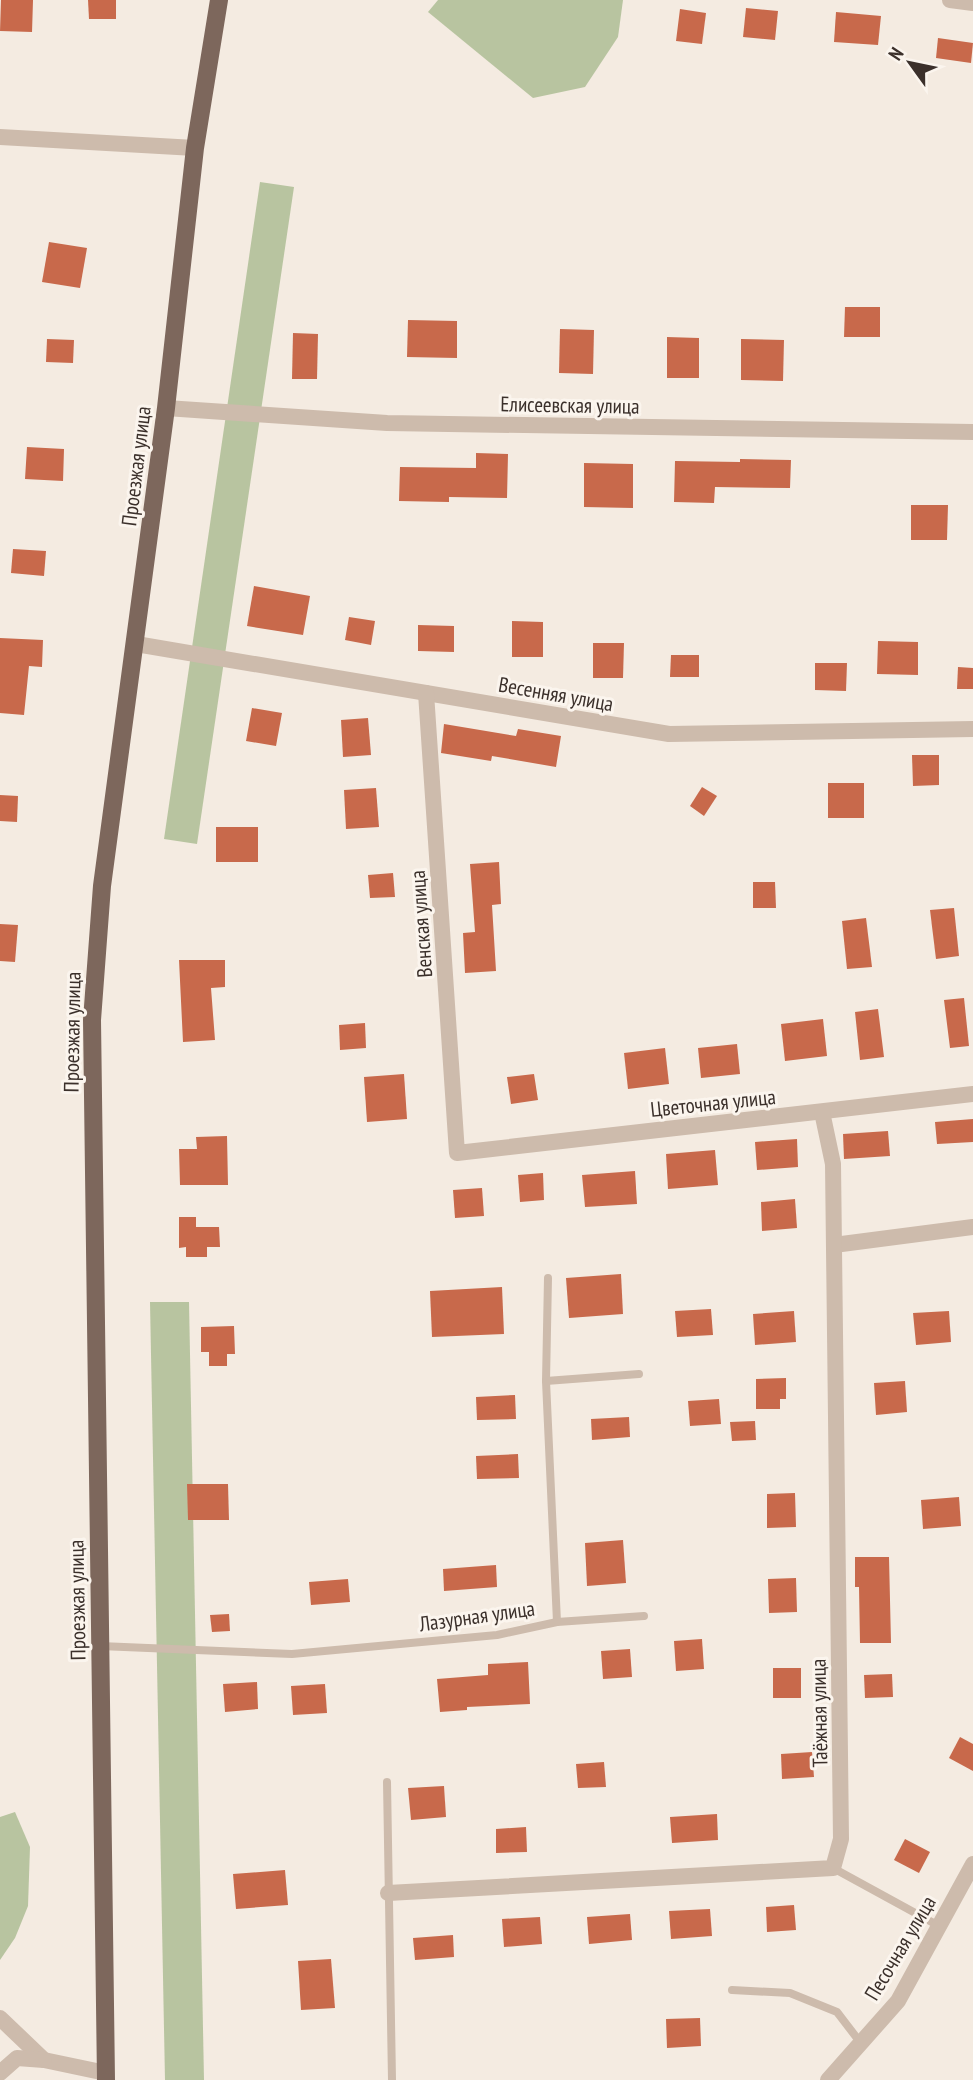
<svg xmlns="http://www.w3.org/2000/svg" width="973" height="2080" viewBox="0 0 973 2080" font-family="'PT Sans Narrow',sans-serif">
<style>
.green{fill:#b8c4a0}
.building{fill:#c8694b}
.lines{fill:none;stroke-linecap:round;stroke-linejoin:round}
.lane{stroke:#cdbbac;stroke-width:8}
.street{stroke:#cdbbac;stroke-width:16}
.primary{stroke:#7d675c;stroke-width:18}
.labels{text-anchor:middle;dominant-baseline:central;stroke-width:6;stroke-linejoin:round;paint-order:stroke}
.street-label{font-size:21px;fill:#3b302b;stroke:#fbf5ee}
</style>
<rect width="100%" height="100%" fill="#f4ebe1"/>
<g class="green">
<path d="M438 0H623L618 37 585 87 533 98 428 12Z"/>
<path d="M260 182 294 187 197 844 164 839Z"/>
<path d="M150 1302H189L204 2080H165Z"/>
<path d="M15 1812 30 1847 28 1906 15 1938 0 1960V1817Z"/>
</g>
<g class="building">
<path d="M1 0H33L32 32 0 31Z"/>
<path d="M88 0H116V19H89Z"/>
<path d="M746 8 778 11 775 40 743 37Z"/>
<path d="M680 9 706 13 702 44 676 41Z"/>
<path d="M836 12 881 16 878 45 834 42Z"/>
<path d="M938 38 973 43 971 63 936 58Z"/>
<path d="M49 242 87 248 80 288 42 282Z"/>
<path d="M845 307H880V337H844Z"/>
<path d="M408 320 457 321V358L407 357Z"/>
<path d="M560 329 594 330 593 374 559 373Z"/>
<path d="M293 333 318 334 317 379H292Z"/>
<path d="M667 337 699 338V378H667Z"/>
<path d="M47 339 74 340 73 363 46 362Z"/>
<path d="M741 339 784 340 783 381 741 380Z"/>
<path d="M27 447 64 449 63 481 25 479Z"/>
<path d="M476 453 508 454 507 498 449 497V502L399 501 400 467 476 468Z"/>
<path d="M740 459 791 460 790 488 715 487 714 503 674 502 675 461 740 462Z"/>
<path d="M584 463 633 464V508L584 507Z"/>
<path d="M911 505H948L947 540H911Z"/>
<path d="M13 549 46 551 44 576 11 573Z"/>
<path d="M254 586 310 596 303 635 247 626Z"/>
<path d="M349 617 375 621 371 645 345 640Z"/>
<path d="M512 621 543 622V657H512Z"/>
<path d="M418 625 454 626V652L418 651Z"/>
<path d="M0 638 43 640 42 667 29 666 24 715 0 713Z"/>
<path d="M878 641 918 642V675L877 674Z"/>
<path d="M593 643H624L623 678H593Z"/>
<path d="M671 655H699V677H670Z"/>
<path d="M815 663H847L846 691 815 690Z"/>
<path d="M958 667 973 668V689H957Z"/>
<path d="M252 708 282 713 276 746 246 741Z"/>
<path d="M368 718 371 755 343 757 341 720Z"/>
<path d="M444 724 516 736 518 729 561 736 556 767 492 756 491 761 441 753Z"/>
<path d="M912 755H939V785L913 786Z"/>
<rect x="828" y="783" width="36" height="35"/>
<path d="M702 787 717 796 704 816 690 806Z"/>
<path d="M376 788 379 827 346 829 344 790Z"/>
<path d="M0 795 18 796 17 822 0 821Z"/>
<rect x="216" y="827" width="42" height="35"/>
<path d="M499 862 501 904 492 905 496 971 465 973 463 933 475 932 470 864Z"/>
<path d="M393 873 395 897 370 898 368 875Z"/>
<path d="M753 882H775L776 908H753Z"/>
<path d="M954 908 959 956 936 959 930 910Z"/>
<path d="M866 918 872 967 847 969 842 921Z"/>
<path d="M0 924 18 925 15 962 0 961Z"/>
<path d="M179 960H225V987L211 988 215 1040 183 1042Z"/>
<path d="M964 998 969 1046 950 1048 944 1000Z"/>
<path d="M878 1009 884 1057 860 1060 855 1012Z"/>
<path d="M823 1019 827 1056 785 1061 781 1024Z"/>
<path d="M365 1023 366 1048 340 1050 339 1025Z"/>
<path d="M737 1044 740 1074 701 1078 698 1048Z"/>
<path d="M665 1048 669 1084 628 1089 624 1053Z"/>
<path d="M404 1074 407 1119 367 1122 364 1077Z"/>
<path d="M534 1074 538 1100 511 1104 507 1077Z"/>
<path d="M973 1119V1142L937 1144 935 1122Z"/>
<path d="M888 1131 890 1156 844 1159 843 1134Z"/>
<path d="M227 1136 228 1185H180L179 1149H197L196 1137Z"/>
<path d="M797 1139 798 1167 757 1170 755 1142Z"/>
<path d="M715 1150 718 1185 668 1189 666 1154Z"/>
<path d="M635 1171 637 1204 585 1207 582 1175Z"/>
<path d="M543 1173 544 1200 520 1202 518 1175Z"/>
<path d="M482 1188 484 1216 455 1218 453 1190Z"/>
<path d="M795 1199 797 1228 762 1231 761 1202Z"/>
<path d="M179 1217H196V1227H219L220 1247H207V1257H186V1247L179 1248Z"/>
<path d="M621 1274 623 1314 569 1318 566 1278Z"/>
<path d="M502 1287 504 1334 432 1337 430 1291Z"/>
<path d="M711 1309 713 1335 677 1337 675 1311Z"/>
<path d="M794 1311 796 1342 755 1345 753 1314Z"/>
<path d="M949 1311 951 1342 916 1345 913 1313Z"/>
<path d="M234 1326 235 1354H227V1366H209V1352H201V1327Z"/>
<path d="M786 1378V1399H780V1409H756V1379Z"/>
<path d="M905 1381 907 1412 876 1415 874 1383Z"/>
<path d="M515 1395 516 1419 477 1420 476 1397Z"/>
<path d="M719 1399 721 1424 690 1426 688 1401Z"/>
<path d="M629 1417 630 1437 592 1440 591 1419Z"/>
<path d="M755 1421 756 1440 732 1441 730 1422Z"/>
<path d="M518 1454 519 1478 477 1479 476 1456Z"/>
<path d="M187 1484H228L229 1520H188Z"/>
<path d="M795 1493 796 1527 767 1528V1494Z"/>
<path d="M959 1497 961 1526 923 1529 921 1500Z"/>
<path d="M623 1540 626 1583 587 1586 585 1543Z"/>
<path d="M855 1557H889L891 1643H860L859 1587H855Z"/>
<path d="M496 1565 497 1587 444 1591 443 1569Z"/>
<path d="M796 1578 797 1612 769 1613 768 1579Z"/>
<path d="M348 1579 350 1602 311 1605 309 1582Z"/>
<path d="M229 1614 230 1631 212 1632 210 1615Z"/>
<path d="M702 1639 704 1669 676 1671 674 1641Z"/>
<path d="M630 1649 632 1677 603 1679 601 1651Z"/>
<path d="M528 1662 530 1704 467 1707V1710L440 1712 437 1679 488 1675V1664Z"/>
<rect x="773" y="1668" width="28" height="30"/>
<path d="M892 1674 893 1697 865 1698 864 1675Z"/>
<path d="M257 1682 258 1709 225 1712 223 1684Z"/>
<path d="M325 1684 327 1713 293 1715 291 1686Z"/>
<path d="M960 1737 973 1744V1771L949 1758Z"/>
<path d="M812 1752 814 1777 782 1779 781 1754Z"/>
<path d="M604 1762 606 1787 578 1788 576 1764Z"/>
<path d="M444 1786 446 1817 411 1820 408 1788Z"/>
<path d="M717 1814 718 1840 672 1843 670 1817Z"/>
<path d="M526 1827 527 1852 496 1853V1829Z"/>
<path d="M905 1839 930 1852 919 1873 894 1860Z"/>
<path d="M285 1870 288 1905 236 1909 233 1874Z"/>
<path d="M794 1905 796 1930 767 1932 766 1907Z"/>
<path d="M710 1909 712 1936 671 1939 669 1911Z"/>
<path d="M630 1914 632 1940 589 1944 587 1917Z"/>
<path d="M540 1917 542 1944 504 1947 502 1919Z"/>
<path d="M453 1935 454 1957 415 1960 413 1938Z"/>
<path d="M331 1959 335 2008 301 2010 298 1961Z"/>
<path d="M700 2018 701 2046 667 2048 666 2019Z"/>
</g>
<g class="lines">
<g class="lane">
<path d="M546 1381 639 1374"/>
<path d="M557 1622 644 1616"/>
<path d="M100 1646 292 1654 497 1635 557 1622 546 1381 548 1278"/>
<path d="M387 1782 392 2080"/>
<path d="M833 1868 939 1926"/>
<path d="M732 1990 790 1993 837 2012 860 2042"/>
</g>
<g class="street">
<path d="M950 0 973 3"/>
<path d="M0 137 195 148"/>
<path d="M166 408 387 423 973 432"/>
<path d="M136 644 669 734 973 729"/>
<path d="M426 693 457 1153 973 1094"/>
<path d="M834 1245 973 1227"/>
<path d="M388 1893 833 1868 841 1839 833 1164 822 1112"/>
<path d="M0 2018 44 2060 106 2073"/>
<path d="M0 2073 17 2058 44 2060"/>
<path d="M828 2080 898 2001 973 1864"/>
</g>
<path class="primary" d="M106 2080 92 1020 102 886 166 408 195 148 219 0"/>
</g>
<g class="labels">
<g class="street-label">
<text transform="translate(570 405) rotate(1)">Елисеевская улица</text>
<text transform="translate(136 466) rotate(-83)">Проезжая улица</text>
<text transform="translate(556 694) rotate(10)">Весенняя улица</text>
<text transform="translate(421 924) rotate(-94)">Венская улица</text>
<text transform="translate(72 1032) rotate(-89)">Проезжая улица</text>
<text transform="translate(713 1103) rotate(-6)">Цветочная улица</text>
<text transform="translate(77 1600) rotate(-91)">Проезжая улица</text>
<text transform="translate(477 1616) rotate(-8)">Лазурная улица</text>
<text transform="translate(819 1713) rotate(-91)">Таёжная улица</text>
<text transform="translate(900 1948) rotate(-59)">Песочная улица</text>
</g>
</g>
<g transform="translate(910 63) rotate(303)" stroke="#fbf5ee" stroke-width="5" paint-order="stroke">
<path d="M0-5L12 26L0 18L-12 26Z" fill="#3b302b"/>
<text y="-10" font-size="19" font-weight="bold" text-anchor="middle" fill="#3b302b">N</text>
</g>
</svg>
